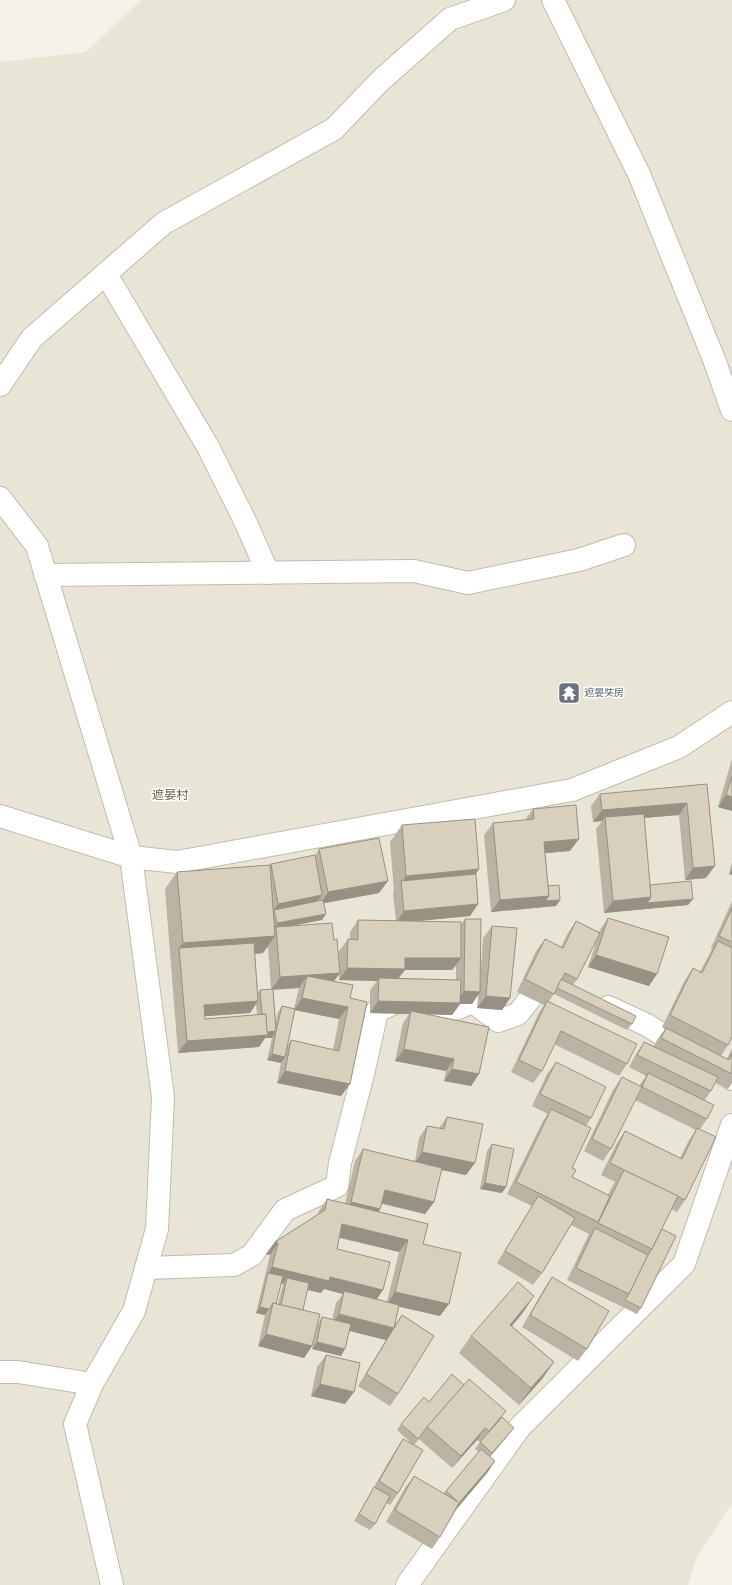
<svg xmlns="http://www.w3.org/2000/svg" width="732" height="1585" viewBox="0 0 732 1585" font-family="Overpass,'Noto Sans SC',sans-serif">
<style>
.residential{fill:#e9e5d6}
.lines{fill:none;stroke-linecap:round;stroke-linejoin:round}
.minor-casing{stroke:#c1bbaa;stroke-width:24}
.minor{stroke:#fff;stroke-width:22}
.wall{fill:#bab2a3;fill-rule:evenodd}
.shaded-wall{fill:#979184}
.building{fill:#d8cfbd;stroke:#979184}
.labels{text-anchor:middle;dominant-baseline:central;stroke-width:3;stroke-linejoin:round;paint-order:stroke}
.worship-label{font-size:10px;fill:#5b616d;stroke:#fff;text-anchor:start}
.quarter-label{font-size:12px;fill:#6d624d;stroke:#fff}
</style>
<rect width="100%" height="100%" fill="#f5f2e9"/>
<path class="residential" d="M141 0H732V1503L696 1559 688 1585H0V62L86 52Z"/>
<g class="lines">
<g class="minor-casing">
<g id="minor">
<path d="M553 0 639 174 715 362 732 410"/>
<path d="M106 274 207 445 245 521 268 573"/>
<path d="M0 385 32 338 164 223 334 129 380 81 450 19 504 0"/>
<path d="M0 498 37 546 131 857 163 1097 157 1229 134 1311 92 1384 75 1424 112 1585"/>
<path d="M45 575 414 571 468 583 579 560 624 545"/>
<path d="M0 816 131 857 177 862 572 790 679 747 732 712"/>
<path d="M474 987 473 1002 498 1021 518 1014 545 979 551 982"/>
<path d="M608 1007 647 1025 732 1079"/>
<path d="M146 1268 234 1265 252 1255 285 1210 337 1186 340 1163 364 1070 377 1011 403 999 447 1012 473 1002"/>
<path d="M0 1372H18L92 1384"/>
<path d="M407 1585 520 1427 684 1264 732 1125"/>
</g>
</g>
<use href="#minor" class="minor"/>
</g>
<g class="wall">
<path d="M732 759V811L718 807Z"/>
<path d="M707 784 706 878 685 880 679 815 644 818 650 885 693 899 688 905 604 913 596 829 602 821 593 822 591 806 600 794Z"/>
<path d="M533 809 570 851 545 853 548 886 560 900 556 906 491 912 484 835 493 823 525 820Z"/>
<path d="M402 825 479 869 476 874 478 904 470 916 419 921 461 924 465 919 481 969 483 938 492 926 510 998 502 1010 477 1008 478 995 472 1004H460L452 1015 429 1014 479 1074 471 1086 444 1081 446 1071 395 1061 403 1023 409 1014 370 1013V990L377 981 339 980V975L334 981 350 998 341 1096 277 1083 281 1063 267 1060 272 1038H265L259 1047 178 1053 165 889 177 872 270 865 271 864 315 856 319 849 379 893 324 903 322 920 292 925 334 940 339 963V951L348 939H350V932L358 920 396 921 393 893 394 891 390 842ZM268 947 271 989 260 990 258 993 255 954 263 953ZM456 966V980L399 978 405 970H452ZM299 988 294 1009 282 1006 278 1012 276 1021 273 989ZM256 1004 257 1015 205 1019V1016L250 1013ZM295 1010 339 1019 333 1050 291 1040 287 1046Z"/>
<path d="M732 862V875L729 874Z"/>
<path d="M732 901V1037L728 1045 721 1056 727 1059 732 1048V1083L728 1089 715 1082 711 1091 704 1101 707 1119 700 1129 685 1200 677 1212 671 1209 662 1229 641 1308 637 1314 567 1280 589 1234 571 1225 542 1273 533 1285 497 1263 532 1206 507 1194 543 1121 548 1114 532 1106 547 1074 556 1062 591 1118 586 1126 572 1168V1177L608 1195 612 1187 615 1182 601 1175 617 1143 625 1131 680 1158 689 1140 696 1130 635 1100 611 1149 603 1161 584 1151 613 1090 622 1077 639 1086 646 1076 629 1067 636 1054 644 1042 654 1046 657 1040 665 1029 662 1027 685 980 693 968 700 972 710 953 712 949 711 948Z"/>
<path d="M608 918 649 986 588 967 597 939 577 979 573 985 632 1024 627 1030 554 994 549 1001 627 1064 619 1076 554 1044 542 1071 533 1083 511 1072 539 1013 544 1005 517 992 536 951 545 939 561 947 568 933 576 921 599 932 600 930Z"/>
<path d="M447 1117 466 1175 441 1170 434 1202 425 1214 382 1204 380 1209 379 1212 423 1244 440 1316 399 1306 394 1326 402 1315 398 1394 390 1406 358 1386 389 1335 386 1340 349 1331 341 1356 312 1349 318 1324 322 1317 332 1320 336 1303 343 1294 324 1289 321 1293 307 1290 303 1310 312 1346 304 1358 258 1346 265 1315 256 1313 270 1255 266 1254 275 1242 318 1214 319 1211 327 1199 345 1204 355 1161 363 1149 415 1161 419 1138 427 1126 439 1128ZM339 1238 399 1252 387 1302 377 1299 337 1249ZM281 1283 283 1284 278 1304H276Z"/>
<path d="M492 1144 502 1193 480 1189 487 1151Z"/>
<path d="M552 1277 587 1349 578 1361 522 1327 544 1289Z"/>
<path d="M522 1314 512 1326 554 1362 542 1379 519 1405 459 1353 471 1336Z"/>
<path d="M326 1355 345 1404 311 1396 317 1367Z"/>
<path d="M429 1402 502 1417 509 1434 490 1457 495 1461 487 1473 456 1510 440 1537 432 1549 386 1522 405 1488 414 1476 443 1494 479 1452 475 1449 480 1442 477 1440 452 1468 419 1439 414 1445 398 1493 390 1505 387 1503 375 1524 370 1530 354 1521 395 1451 403 1439 411 1443 397 1430 401 1424Z"/>
</g>
<g class="shaded-wall">
<path d="M726 795 732 797V811L718 807Z"/>
<path d="M687 803 679 815 605 821V817L602 821 593 822 602 810Z"/>
<path d="M579 839 570 851 536 854 544 842Z"/>
<path d="M715 866 706 878 685 880 693 868Z"/>
<path d="M479 869 467 886 401 883 406 876Z"/>
<path d="M732 869V875L729 874Z"/>
<path d="M388 881 379 893 320 904 328 892Z"/>
<path d="M322 895 314 907 274 910 278 904Z"/>
<path d="M549 896 560 900 556 906 491 912 500 900Z"/>
<path d="M651 897 693 899 688 905 604 913 613 901Z"/>
<path d="M478 904 470 916 396 923 404 911Z"/>
<path d="M326 914 322 920 276 929V927L274 929H273L277 923Z"/>
<path d="M275 936 263 953 180 960 179 948 183 943Z"/>
<path d="M596 955 657 974 649 986 588 967Z"/>
<path d="M405 958H461L452 970H405L396 981 379 978 377 981 339 980 347 968Z"/>
<path d="M340 973 331 985 307 976 299 988 271 990 280 977Z"/>
<path d="M464 991 480 992 472 1004H460L452 1015 411 1014V1011L409 1014 370 1013 378 1001 456 1003Z"/>
<path d="M486 996 510 998 502 1010 477 1008Z"/>
<path d="M302 998 348 1007 339 1019 294 1010Z"/>
<path d="M258 1001 250 1013 196 1017 204 1005Z"/>
<path d="M276 1031 272 1038H265L259 1047 178 1053 187 1041Z"/>
<path d="M404 1049 454 1059 446 1071 395 1061Z"/>
<path d="M272 1054 285 1057 281 1063 267 1060Z"/>
<path d="M452 1069 479 1074 471 1086 444 1081Z"/>
<path d="M285 1071 350 1084 341 1096 277 1083Z"/>
<path d="M422 1152 475 1163 466 1175 414 1164Z"/>
<path d="M485 1183 506 1187 502 1193 480 1189Z"/>
<path d="M385 1190 434 1202 425 1214 377 1202Z"/>
<path d="M351 1202 380 1209 372 1221 343 1214Z"/>
<path d="M342 1224 408 1240 399 1252 334 1236Z"/>
<path d="M275 1242 278 1243 270 1255 266 1254Z"/>
<path d="M272 1267 330 1277 383 1290 375 1302 344 1291 343 1294 324 1289 321 1293 286 1285 287 1278 283 1284 267 1280 268 1273 264 1279Z"/>
<path d="M395 1292 449 1304 440 1316 387 1304Z"/>
<path d="M534 1296 522 1314 498 1342 510 1325Z"/>
<path d="M260 1307 269 1309 265 1315 256 1313Z"/>
<path d="M339 1314 394 1328 386 1340 330 1326Z"/>
<path d="M266 1334 312 1346 304 1358 258 1346Z"/>
<path d="M317 1342 345 1349 341 1356 312 1349Z"/>
<path d="M554 1362 542 1379 519 1405 531 1388Z"/>
<path d="M320 1384 354 1392 345 1404 311 1396Z"/>
<path d="M485 1428 477 1440 452 1468 461 1456Z"/>
<path d="M514 1428 509 1434 488 1459 492 1453Z"/>
<path d="M495 1461 487 1473 451 1515 459 1503Z"/>
</g>
<g class="building">
<path d="M732 776V797L726 795Z"/>
<path d="M707 784 715 866 693 868 687 803 602 810 600 794Z"/>
<path d="M576 805 579 839 544 842 549 896 500 900 493 823 534 819 533 809Z"/>
<path d="M644 814 651 897 613 901 605 817Z"/>
<path d="M475 819 479 869 406 876 402 825Z"/>
<path d="M379 838 388 881 328 892 319 849Z"/>
<path d="M315 855 322 895 278 904 271 864Z"/>
<path d="M270 865 275 936 183 943 177 872Z"/>
<path d="M476 874 478 904 404 911 401 881Z"/>
<path d="M691 881 693 899 647 903 651 897 650 885Z"/>
<path d="M559 885 560 900 545 901 549 896 548 886Z"/>
<path d="M323 900 326 914 277 923 274 910Z"/>
<path d="M732 908V942L719 936Z"/>
<path d="M608 918 669 937 657 974 596 955Z"/>
<path d="M465 919H481L480 992 464 991Z"/>
<path d="M358 920 461 922V958H405V969L347 968 348 939 358 940Z"/>
<path d="M576 921 600 933 577 979 565 973 554 994 525 979 545 939 563 948Z"/>
<path d="M332 923 334 940 337 939 340 973 280 977 276 927Z"/>
<path d="M492 926 517 928 510 998 486 996Z"/>
<path d="M718 941 732 948V1037L728 1045 670 1015 693 968 702 973Z"/>
<path d="M254 943 258 1001 204 1005 205 1019 266 1014 268 1035 187 1041 179 948Z"/>
<path d="M307 976 353 985 350 998 367 1002 350 1084 285 1071 291 1040 339 1051 348 1007 302 998Z"/>
<path d="M379 978 461 980 460 1003 378 1001Z"/>
<path d="M561 979 636 1016 632 1024 557 988Z"/>
<path d="M273 989 276 1031 282 1006 295 1009 285 1057 272 1054 276 1031 267 1032 266 1014H262L260 990Z"/>
<path d="M547 1001 637 1044 627 1064 561 1031 542 1071 519 1060Z"/>
<path d="M411 1011 489 1027 479 1074 452 1069 454 1059 404 1049Z"/>
<path d="M666 1028 729 1060 732 1053V1074L661 1038Z"/>
<path d="M644 1042 718 1077 711 1091 637 1055Z"/>
<path d="M556 1062 606 1087 591 1118 540 1094Z"/>
<path d="M648 1073 714 1105 707 1119 642 1087Z"/>
<path d="M622 1077 642 1087 611 1149 592 1139Z"/>
<path d="M551 1109 591 1128 572 1168 576 1170 572 1177 610 1196 598 1222 516 1182Z"/>
<path d="M447 1117 483 1124 475 1163 422 1152 427 1126 444 1129Z"/>
<path d="M697 1128 716 1137 685 1200 610 1163 625 1131 682 1159Z"/>
<path d="M492 1144 514 1149 506 1187 485 1183Z"/>
<path d="M363 1149 442 1168 434 1202 385 1190 380 1209 351 1202Z"/>
<path d="M624 1170 678 1196 652 1249 598 1223Z"/>
<path d="M538 1196 575 1218 542 1273 505 1251Z"/>
<path d="M327 1199 428 1224 423 1244 461 1253 449 1304 395 1292 408 1240 342 1224 337 1249 390 1262 383 1290 330 1277 329 1281 272 1267 278 1243 275 1242 325 1210Z"/>
<path d="M595 1228 648 1255 629 1294 576 1268Z"/>
<path d="M662 1229 676 1236 641 1308 625 1300 629 1294 648 1255 652 1249Z"/>
<path d="M268 1273 283 1276 276 1304 273 1303 269 1309 260 1307Z"/>
<path d="M552 1277 609 1311 587 1349 530 1315Z"/>
<path d="M287 1278 309 1283 303 1310 281 1305Z"/>
<path d="M518 1282 534 1296 510 1325 554 1362 531 1388 471 1336Z"/>
<path d="M344 1291 399 1305 394 1328 339 1314Z"/>
<path d="M273 1303 320 1314 312 1346 266 1334Z"/>
<path d="M402 1315 434 1336 398 1394 366 1374Z"/>
<path d="M322 1317 351 1324 345 1349 317 1342Z"/>
<path d="M326 1355 360 1363 354 1392 320 1384Z"/>
<path d="M452 1374 464 1385 427 1427 418 1439 401 1424 424 1397 429 1402Z"/>
<path d="M469 1379 506 1411 489 1431 485 1428 461 1456 427 1427Z"/>
<path d="M502 1417 514 1428 492 1453 480 1442Z"/>
<path d="M403 1439 423 1450 398 1493 379 1481Z"/>
<path d="M481 1449 495 1461 459 1503 440 1537 395 1510 414 1476 458 1502 446 1491Z"/>
<path d="M374 1487 390 1496 375 1524 359 1514Z"/>
</g>
<defs>
<g id="temple-square" transform="scale(1.15)"><rect x="-9" y="-9" width="18" height="18" rx="4" fill="#6b7280" stroke="#fff"/><path d="M0-6L5-2H3V0L6.5 2.5H4V6H1.5V3h-3V6H-4V2.5H-6.5L-3 0V-2H-5Z" fill="#fff"/></g>
</defs>
<g fill-rule="evenodd">
<use href="#temple-square" x="569" y="693"/>
</g>
<g class="labels">
<g class="worship-label">
<text x="584" y="693">遮晏奘房</text>
</g>
<g class="quarter-label">
<text x="170" y="796">遮晏村</text>
</g>
</g>
</svg>
